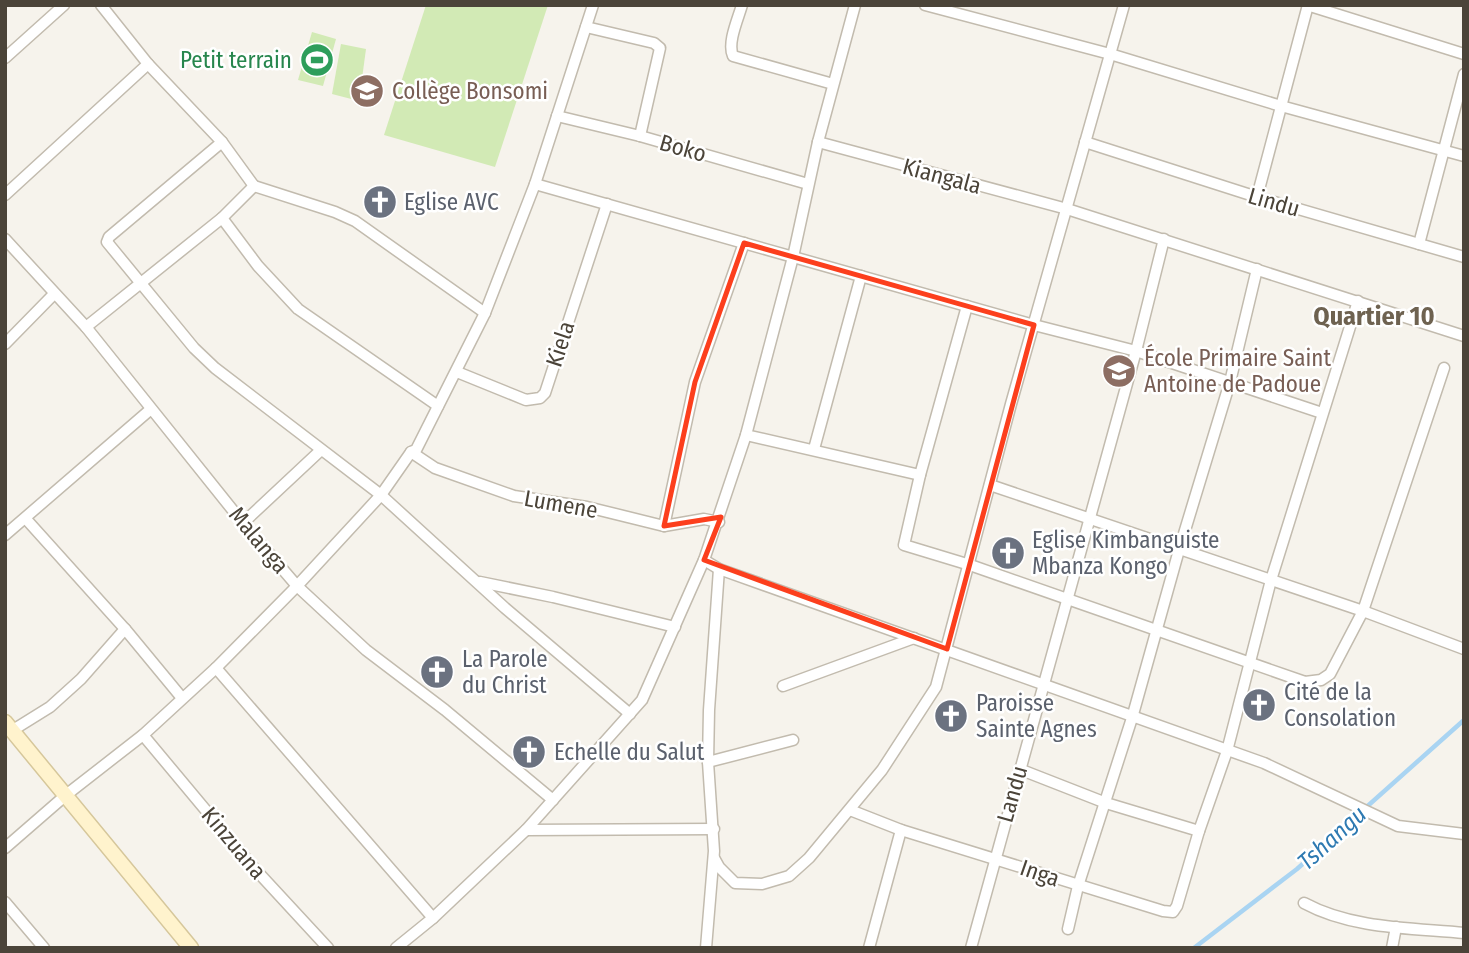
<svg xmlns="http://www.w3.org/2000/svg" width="1469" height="953" viewBox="0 0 1469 953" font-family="'Fira Sans Condensed',sans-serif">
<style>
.green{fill:#d2eab5}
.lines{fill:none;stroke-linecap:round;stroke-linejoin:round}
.stream{stroke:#a9d4f2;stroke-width:4.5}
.street-casing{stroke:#c2bbae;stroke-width:13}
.secondary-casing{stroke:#d6c79b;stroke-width:17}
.street{stroke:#fff;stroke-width:10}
.secondary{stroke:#fff3cd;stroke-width:14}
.marked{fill:none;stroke:#fc3f1d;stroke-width:5;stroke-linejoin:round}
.labels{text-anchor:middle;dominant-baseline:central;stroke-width:5;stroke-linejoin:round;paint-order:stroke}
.leisure-label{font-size:23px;fill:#27864d;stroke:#fff;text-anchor:end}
.education-label{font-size:23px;fill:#785e54;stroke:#fff;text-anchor:start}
.street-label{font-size:23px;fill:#4b4439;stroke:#fff}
.worship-label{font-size:23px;fill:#5b616d;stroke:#fff;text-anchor:start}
.water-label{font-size:24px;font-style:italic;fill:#2e7ab2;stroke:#fff}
.quarter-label{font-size:26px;font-weight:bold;fill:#6e6250;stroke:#fff}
</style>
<rect width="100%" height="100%" fill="#f6f3ec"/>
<g class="green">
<path d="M426 5H548L495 167 384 135Z"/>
<path d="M312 32 336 39 323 86 298 80Z"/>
<path d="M341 44 366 49 359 101 332 94Z"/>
</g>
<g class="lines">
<path class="stream" d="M1194 948 1297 869 1464 720"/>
<g class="street-casing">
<g id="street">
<path d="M101 5 148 64 222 142 254 186"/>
<path d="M742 5C738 19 727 43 733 56L833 84"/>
<path d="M925 5 1110 54 1281 106 1464 156"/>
<path d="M1307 5 1464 54"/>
<path d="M586 27 654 43 660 48 640 136"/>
<path d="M5 58 64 5"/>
<path d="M557 116 640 136 808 184"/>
<path d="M222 142 109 237 107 242 194 348 215 368 381 495 505 608 630 714"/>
<path d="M818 142 1067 209 1464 336"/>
<path d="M1085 142 1257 197 1464 257"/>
<path d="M535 184 1034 325 1136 351 1322 413"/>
<path d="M254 186 335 212 355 221 485 313"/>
<path d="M5 195 148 64"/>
<path d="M1257 197 1308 5"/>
<path d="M222 218 258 266 298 309 438 406"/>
<path d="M5 239 86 327 243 523 297 586 366 650 445 710 553 800"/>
<path d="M1419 244 1464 74"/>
<path d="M967 306 920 475 904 545 970 565 1305 682 1321 680 1330 674 1363 611 1464 649"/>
<path d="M86 327 222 218 254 186"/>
<path d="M5 344 54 294"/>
<path d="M457 372 526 400 540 398 545 393 607 204"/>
<path d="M746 435 920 475"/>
<path d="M814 449 861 276"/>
<path d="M411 452 435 468 514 496 587 507 664 526 704 519 719 522"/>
<path d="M990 485 1363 611 1444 368"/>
<path d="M26 519 125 629 182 698"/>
<path d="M243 523 321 450"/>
<path d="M664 526 695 382 744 243"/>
<path d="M5 535 151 409"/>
<path d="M704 560 719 569 1264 763 1398 826 1464 834"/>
<path d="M480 582 553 597 675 627"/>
<path d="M216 668 433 918"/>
<path d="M783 686 914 638"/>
<path d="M13 730 50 707 81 679 125 629"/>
<path d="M143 735 254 868 328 948"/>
<path d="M708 762 793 740"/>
<path d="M1019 769 1106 803 1199 831"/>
<path d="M850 810 901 830 1163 911 1173 912 1177 906 1199 831 1227 751 1271 580 1358 301"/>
<path d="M526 830 714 829"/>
<path d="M5 848 66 795 143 735 216 668 297 586 381 495 411 452 416 450 485 313 535 184 593 5"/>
<path d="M714 858 719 867 735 883 762 884 789 876 809 858 882 770 936 687 1011 404 1124 5"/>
<path d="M5 902 44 948"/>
<path d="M1304 903C1352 929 1411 928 1464 933"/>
<path d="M1068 929 1078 886 1132 718 1179 550 1230 382 1257 269"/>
<path d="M396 948 433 918 526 830 642 700 704 560 746 435 793 257 818 142 855 5"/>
<path d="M706 948 714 851 708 762 709 710 719 569"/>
<path d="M869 948 901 830"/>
<path d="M971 948 1136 351 1164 239"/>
<path d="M1392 948 1396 927"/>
</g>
</g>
<g class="secondary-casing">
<path id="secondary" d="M5 722 191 948"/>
</g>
<use href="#street" class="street"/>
<use href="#secondary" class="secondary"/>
</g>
<path class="marked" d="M744 243 1034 325 947 649 704 560 721 517 664 526 695 382Z"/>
<defs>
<g id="stadium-disc" transform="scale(1.75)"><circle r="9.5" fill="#2e9e5b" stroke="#fff"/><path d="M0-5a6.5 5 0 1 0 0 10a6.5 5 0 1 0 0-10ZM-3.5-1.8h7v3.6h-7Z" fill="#fff"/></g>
<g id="school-disc" transform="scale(1.75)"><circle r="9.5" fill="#8d6e63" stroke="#fff"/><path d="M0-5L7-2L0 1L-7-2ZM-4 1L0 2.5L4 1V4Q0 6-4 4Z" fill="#fff"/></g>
<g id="church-disc" transform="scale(1.75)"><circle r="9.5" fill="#6b7280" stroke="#fff"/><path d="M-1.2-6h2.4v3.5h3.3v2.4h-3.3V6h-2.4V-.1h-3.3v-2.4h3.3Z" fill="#fff"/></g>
</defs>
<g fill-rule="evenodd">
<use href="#stadium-disc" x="317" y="60"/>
<use href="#school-disc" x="367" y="91"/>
<use href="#church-disc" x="380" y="202"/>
<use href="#school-disc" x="1119" y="371"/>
<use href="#church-disc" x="1008" y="553"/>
<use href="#church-disc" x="437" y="672"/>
<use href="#church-disc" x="1259" y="705"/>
<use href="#church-disc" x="951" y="716"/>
<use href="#church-disc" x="529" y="752"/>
</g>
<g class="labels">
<g class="leisure-label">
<text x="292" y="60">Petit terrain</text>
</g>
<g class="education-label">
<text x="392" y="91">Collège Bonsomi</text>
<text x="1144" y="358">École Primaire Saint<tspan x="1144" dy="26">Antoine de Padoue</tspan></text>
</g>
<g class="street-label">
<text transform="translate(683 148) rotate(16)">Boko</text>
<text transform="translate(942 176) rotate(15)">Kiangala</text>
<text transform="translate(1274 202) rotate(16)">Lindu</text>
<text transform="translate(560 344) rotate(-72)">Kiela</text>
<text transform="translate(561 504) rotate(10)">Lumene</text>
<text transform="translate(259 540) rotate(50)">Malanga</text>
<text transform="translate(1012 794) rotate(-74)">Landu</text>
<text transform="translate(234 843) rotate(50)">Kinzuana</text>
<text transform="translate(1040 873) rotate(19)">Inga</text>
</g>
<g class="worship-label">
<text x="404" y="202">Eglise AVC</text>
<text x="1032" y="540">Eglise Kimbanguiste<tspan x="1032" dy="26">Mbanza Kongo</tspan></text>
<text x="462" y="659">La Parole<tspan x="462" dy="26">du Christ</tspan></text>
<text x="1284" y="692">Cité de la<tspan x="1284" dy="26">Consolation</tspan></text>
<text x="976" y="703">Paroisse<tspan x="976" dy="26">Sainte Agnes</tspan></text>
<text x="554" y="752">Echelle du Salut</text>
</g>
<g class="water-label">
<text transform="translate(1332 838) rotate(-42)">Tshangu</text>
</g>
<g class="quarter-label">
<text x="1374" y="316">Quartier 10</text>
</g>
</g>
<rect width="1469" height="953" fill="none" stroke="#4b4439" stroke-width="14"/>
</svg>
